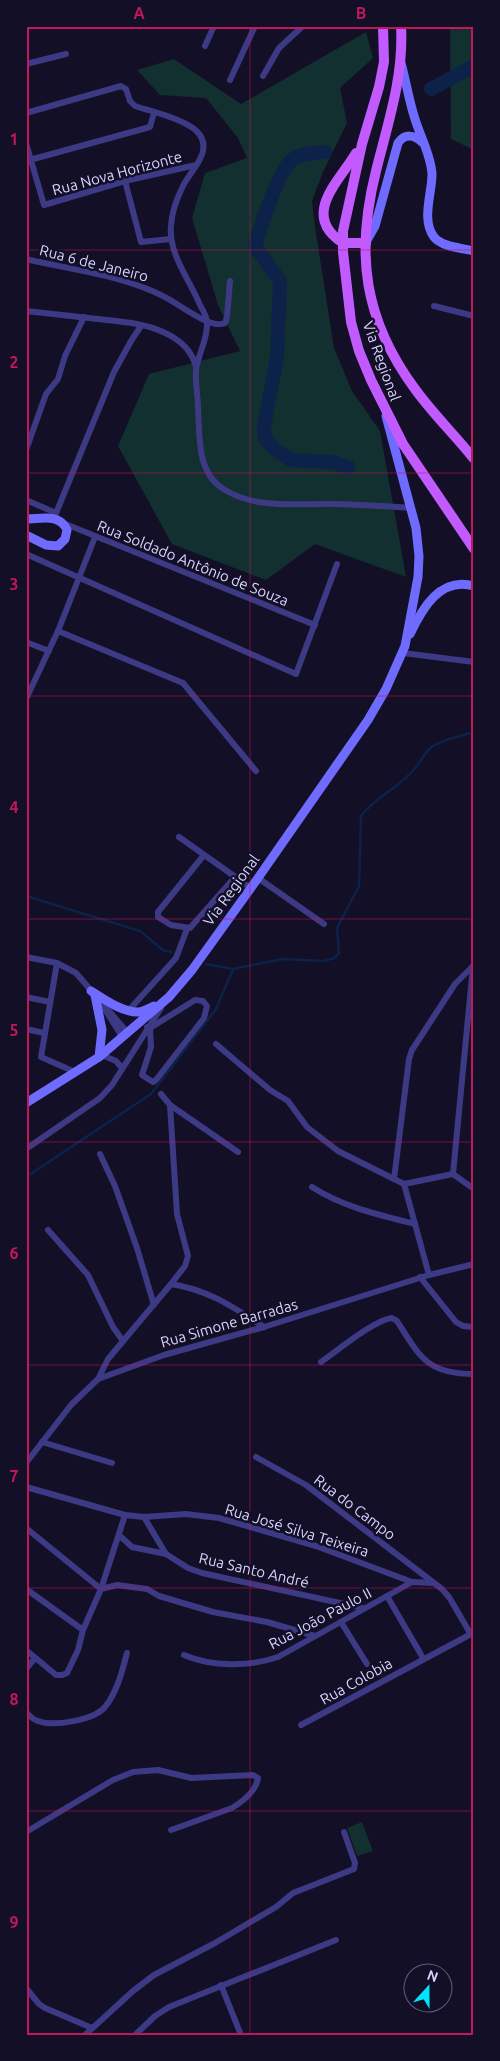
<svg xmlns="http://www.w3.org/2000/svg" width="500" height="2061" viewBox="0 0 500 2061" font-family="Ubuntu,sans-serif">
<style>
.green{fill:#12302f}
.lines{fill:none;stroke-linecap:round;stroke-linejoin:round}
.stream{stroke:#0c2248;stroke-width:2.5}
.river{stroke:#0c2248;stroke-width:14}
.street{stroke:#3d3a85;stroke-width:6}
.secondary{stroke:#6f6bff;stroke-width:9}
.primary{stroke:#c25bff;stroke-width:10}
.grid{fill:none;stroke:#c2185b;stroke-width:1;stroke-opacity:0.55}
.labels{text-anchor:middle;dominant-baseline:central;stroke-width:5;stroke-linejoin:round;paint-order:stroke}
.street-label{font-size:15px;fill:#d9d4ff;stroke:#130f26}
.neatline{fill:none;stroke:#c2185b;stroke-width:2}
.grid-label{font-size:16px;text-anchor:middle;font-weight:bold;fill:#c2185b}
</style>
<rect width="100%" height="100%" fill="#130f26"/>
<g class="green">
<path d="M450 26H474V150L451 139Z"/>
<path d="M366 32 373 58 340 88 347 123 323 172 312 201 315 227 334 348 352 391 380 431 406 577 315 544 266 580 172 544 118 446 149 374 240 351 218 305 192 218 205 173 247 158 238 138 206 98 160 95 137 70 174 59 241 104Z"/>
<path d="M362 1822 373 1851 357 1856 347 1828Z"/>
</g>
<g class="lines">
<g class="stream">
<path d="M26 896 140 931 163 950 171 952"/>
<path d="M206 964 233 969 282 959 324 961 334 958 339 953 337 928 359 886 361 816C375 797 401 787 416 767 422 760 425 751 433 746 445 739 461 736 474 732"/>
<path d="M26 1177 151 1094 216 1009 233 969"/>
</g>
<g class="river">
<path d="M431 89 474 66"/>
<path d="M325 152C315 153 300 153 292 160 278 171 260 228 255 246L280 281 277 357 264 426 265 439 275 449 291 460 332 462 348 467"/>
</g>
<g class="street">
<path d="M205 46 214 26"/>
<path d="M26 64 66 54"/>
<path d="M263 76 279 48 303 26"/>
<path d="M230 80 255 26"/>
<path d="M26 113 121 86 126 89 130 101 135 106C152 112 190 120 200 135 212 153 190 171 183 186 177 198 172 211 171 225 168 254 190 280 200 305 203 310 207 317 207 323 208 339 198 354 196 370 195 382 198 396 198 408 200 437 196 473 225 490 259 510 297 503 335 504 360 505 386 506 411 508"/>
<path d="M26 143 44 205 125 181 196 165"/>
<path d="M26 161 150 127 154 113"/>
<path d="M125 181 141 242 171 239"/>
<path d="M26 259C72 270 121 275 163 296 178 303 210 330 225 323L227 317 230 281"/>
<path d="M434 306 474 316"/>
<path d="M26 311C53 314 80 317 107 320 125 322 146 324 163 332 179 339 192 350 196 367"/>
<path d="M26 450 46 394 58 379 65 356 84 317"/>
<path d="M26 500 56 513"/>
<path d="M54 518 114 372 131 341 141 326"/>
<path d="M63 523 315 625"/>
<path d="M26 554 296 674 337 564"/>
<path d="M58 631 183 683 256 771"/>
<path d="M26 642 49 651"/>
<path d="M403 653 474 662"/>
<path d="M26 699 58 631 95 537"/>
<path d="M179 837 251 888"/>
<path d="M204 855 158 912V917L171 925 190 928 235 877"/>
<path d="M258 878 324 924"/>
<path d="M26 957 57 963 76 973 128 1033"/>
<path d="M57 963 41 1057 75 1072"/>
<path d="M473 966 453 1174 474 1189"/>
<path d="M26 997 50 1002"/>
<path d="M104 1008 123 1038"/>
<path d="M129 1010 176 958 187 929"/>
<path d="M147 1027 150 1028 195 1000 203 1001 207 1006 204 1018 156 1080 153 1082 142 1075 151 1047 150 1028"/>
<path d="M26 1029 44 1033"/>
<path d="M216 1044 270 1090 288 1101 307 1127 338 1151 404 1184 453 1174"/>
<path d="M102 1055 116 1061 122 1068"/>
<path d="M161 1094 170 1105 238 1152"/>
<path d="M170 1105 177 1214 188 1256 185 1266 171 1284"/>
<path d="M26 1149 100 1098 112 1085 161 1008"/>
<path d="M100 1154 115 1186 137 1248 154 1305"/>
<path d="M394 1179 409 1059 412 1050 455 984 474 965"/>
<path d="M404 1184 429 1275"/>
<path d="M312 1187C343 1207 379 1215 415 1224"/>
<path d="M48 1230 88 1275 113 1327 123 1341"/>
<path d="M420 1277 456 1322 463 1326 474 1327"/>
<path d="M321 1362C337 1351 374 1320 392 1318L397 1321C420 1357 427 1374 474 1374"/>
<path d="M98 1379 108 1359 171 1284C209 1290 233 1307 264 1327"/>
<path d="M42 1442 112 1463"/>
<path d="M256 1457 306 1485 442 1589 449 1597 470 1633"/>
<path d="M26 1463 71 1405 98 1379 164 1355 264 1327 429 1275 474 1264"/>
<path d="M26 1487 125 1515 144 1517 186 1514 219 1518 316 1546 412 1582"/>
<path d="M144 1517 166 1554"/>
<path d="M26 1528 101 1589"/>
<path d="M119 1535 132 1547 166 1554 188 1568 202 1573 363 1608"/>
<path d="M26 1589 83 1630"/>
<path d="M101 1589 117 1585 147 1589 159 1596 213 1612 267 1622 315 1636"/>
<path d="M387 1596 423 1658"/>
<path d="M341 1622 367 1664"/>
<path d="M26 1650 56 1675H62L67 1673 78 1650 83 1630 101 1589 125 1515"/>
<path d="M184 1655C212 1667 249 1667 278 1657L412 1582 433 1583"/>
<path d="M26 1669 35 1658"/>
<path d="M26 1712C30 1716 33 1720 38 1721 54 1727 94 1720 105 1707 117 1692 122 1672 127 1653"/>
<path d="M301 1725 473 1633"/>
<path d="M26 1832 113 1780 133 1772 158 1770 191 1778 253 1775 258 1778C256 1791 242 1802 232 1808L171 1830"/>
<path d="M221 1985 241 2035"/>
<path d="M26 1988 39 2004 45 2008 92 2028"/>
<path d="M85 2035 133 1991 154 1975 215 1943 276 1907 293 1893 354 1869 355 1863 344 1832"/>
<path d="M135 2035 155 2016 169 2007 336 1940"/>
</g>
<g class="secondary">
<path d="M401 63C406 81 409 101 415 119 420 136 431 155 432 174 432 194 421 220 434 237 442 247 462 248 474 251"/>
<path d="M366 242 375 226 398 143C405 133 414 135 422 142"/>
<path d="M26 519C41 519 60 513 67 530L65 539 58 546 46 545 26 535"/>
<path d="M410 634C422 609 440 576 474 586"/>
<path d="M91 991C104 999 123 1013 139 1012 144 1011 150 1008 154 1006"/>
<path d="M95 995 102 1030 99 1057"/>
<path d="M26 1103 99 1057 169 997 192 970 258 878 368 720 386 689 405 646 418 577 419 556 416 528 386 416"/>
</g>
<g class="primary">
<path d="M383 26 384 62 379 87 362 144 343 231V252L351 322 359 351 371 380 403 444 474 549"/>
<path d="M401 26C404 76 388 123 376 171 355 254 364 320 415 389 433 414 455 435 474 459"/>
<path d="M356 153C339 182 300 215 343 243H366"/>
</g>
</g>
<path class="grid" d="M250 26V2035M26 250H474M26 473H474M26 696H474M26 919H474M26 1142H474M26 1365H474M26 1588H474M26 1811H474"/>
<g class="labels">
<g class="street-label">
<text transform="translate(117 173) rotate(-15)">Rua Nova Horizonte</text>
<text transform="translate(94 263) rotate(14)">Rua 6 de Janeiro</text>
<text transform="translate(382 361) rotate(70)">Via Regional</text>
<text transform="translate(193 563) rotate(22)">Rua Soldado Antônio de Souza</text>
<text transform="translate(231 890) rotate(-54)">Via Regional</text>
<text transform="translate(229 1323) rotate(-16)">Rua Simone Barradas</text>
<text transform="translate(355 1507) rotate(37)">Rua do Campo</text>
<text transform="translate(297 1530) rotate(17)">Rua José Silva Teixeira</text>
<text transform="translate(254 1570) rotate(13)">Rua Santo André</text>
<text transform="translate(320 1618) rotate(-28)">Rua João Paulo II</text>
<text transform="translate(356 1681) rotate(-29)">Rua Colobia</text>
</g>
</g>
<rect width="500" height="2061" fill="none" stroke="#130f26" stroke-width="55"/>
<g transform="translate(428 1988) rotate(21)"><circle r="24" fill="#130f26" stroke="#625e7d"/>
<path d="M0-4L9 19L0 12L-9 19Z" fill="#00e5ff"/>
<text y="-8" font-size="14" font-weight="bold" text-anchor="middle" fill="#d9d4ff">N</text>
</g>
<rect x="28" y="28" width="444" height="2006" class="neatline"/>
<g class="grid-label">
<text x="139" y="19">A</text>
<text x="361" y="19">B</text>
<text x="14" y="145">1</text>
<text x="14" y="368">2</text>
<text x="14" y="590">3</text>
<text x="14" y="813">4</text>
<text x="14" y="1036">5</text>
<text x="14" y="1259">6</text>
<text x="14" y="1482">7</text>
<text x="14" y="1705">8</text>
<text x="14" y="1928">9</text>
</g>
</svg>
